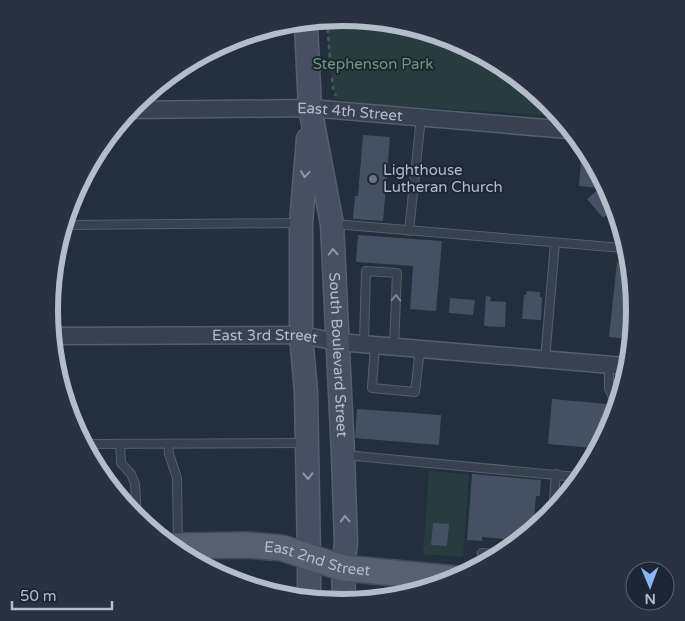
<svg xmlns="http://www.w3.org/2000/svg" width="685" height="621" viewBox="0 0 685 621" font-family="'Varela Round',sans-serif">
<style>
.green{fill:#263c3f}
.building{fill:#455162}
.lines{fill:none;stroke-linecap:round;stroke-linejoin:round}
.lane-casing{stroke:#565f6c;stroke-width:10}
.street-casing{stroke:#565f6c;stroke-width:19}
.secondary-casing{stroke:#565f6c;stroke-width:25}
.primary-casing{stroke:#414a57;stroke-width:28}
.path{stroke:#44595c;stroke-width:2.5;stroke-dasharray:4 4;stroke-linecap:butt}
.lane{stroke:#38414e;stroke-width:8}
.street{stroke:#38414e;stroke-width:16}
.secondary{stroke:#465061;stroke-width:22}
.primary{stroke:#56606e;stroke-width:25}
.oneway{stroke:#8e96a5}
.oneway2{stroke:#7c8592}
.worship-dot{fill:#6b7280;stroke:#1d2633;stroke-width:2}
.labels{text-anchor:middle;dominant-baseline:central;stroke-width:4;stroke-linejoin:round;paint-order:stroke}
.park-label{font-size:15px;fill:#6b9a76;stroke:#1d2633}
.street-label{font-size:15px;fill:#b4bcc9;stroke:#1d2633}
.poi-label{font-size:15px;fill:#b4bcc9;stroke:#1d2633;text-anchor:start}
.rim{fill:none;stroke:#b4bcc9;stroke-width:6}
</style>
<rect width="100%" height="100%" fill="#242f3e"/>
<g class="green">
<path d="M343 18 455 40 550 104 558 116 354 103 335 98 329 67 327 21Z"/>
<path d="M429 471 469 474 463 557 423 554Z"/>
</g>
<g class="building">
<path d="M363 135 390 137 383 221 353 219 355 196H358Z"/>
<path d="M581 161H588L613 199 616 215 611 212 603 218 587 199 600 188 579 186Z"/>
<path d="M358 235 442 241 436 311 410 309 413 266 356 262Z"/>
<path d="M617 262 626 263 635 309 630 339 609 337Z"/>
<path d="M527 291 540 292V297H542L541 320 522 319 524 295H526Z"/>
<path d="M486 296 491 297 490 301 506 302 505 327 484 326Z"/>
<path d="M450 298 475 300 473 315 449 313Z"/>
<path d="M552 399 607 404 604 437 596 448 548 444Z"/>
<path d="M357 409 441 415 439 445 355 438Z"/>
<path d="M472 474 541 480 540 496H536L533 529 516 540 482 537V541L467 540Z"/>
<path d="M433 523 449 524 447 546 431 545Z"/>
</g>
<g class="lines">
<g class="lane-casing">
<g id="lane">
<path d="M334 224 623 248"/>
<path d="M66 225 299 223"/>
<path d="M409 231 421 117"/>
<path d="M364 344 366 271 397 273 394 347"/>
<path d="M375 345 372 388 415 392 420 349"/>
<path d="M545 360 555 243"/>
<path d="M609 365V388L613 397 610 427"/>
<path d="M86 444 304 443"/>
<path d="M120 444 121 463 131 474 135 484 137 518"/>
<path d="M168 444 169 454 177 478 178 544"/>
<path d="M345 455 577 477"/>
<path d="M553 512 556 474"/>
<path d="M481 564 482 553 495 554"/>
</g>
</g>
<g class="street-casing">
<g id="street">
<path id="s1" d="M131 110 310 108 568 130"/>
<path id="s2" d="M55 336 301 335 338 342 624 366"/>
</g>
</g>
<g class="secondary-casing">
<g id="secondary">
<path id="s3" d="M306 25 310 108 332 224 343 455 346 543 343 568 344 603"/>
<path d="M308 139 301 223V335L306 392 309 557V597"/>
</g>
</g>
<g class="primary-casing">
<g id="primary">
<path id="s4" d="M177 546 247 545 282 548 343 568 457 579"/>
</g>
</g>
<g class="path">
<path d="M327 21 330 59"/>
<path d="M400 29 402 31 406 30"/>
<path d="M332 78 333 90 336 96"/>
<path d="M551 105V115"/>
</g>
<use href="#lane" class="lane"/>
<use href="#street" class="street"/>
<use href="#secondary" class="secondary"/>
<use href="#primary" class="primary"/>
</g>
<defs><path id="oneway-chevron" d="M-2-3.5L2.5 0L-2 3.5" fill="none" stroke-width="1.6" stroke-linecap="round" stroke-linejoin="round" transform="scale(1.25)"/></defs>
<g class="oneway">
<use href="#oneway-chevron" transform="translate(305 174) rotate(95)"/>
<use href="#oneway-chevron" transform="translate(333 252) rotate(-93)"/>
<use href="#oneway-chevron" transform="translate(308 476) rotate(89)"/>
<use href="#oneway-chevron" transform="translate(345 519) rotate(-92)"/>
</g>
<use class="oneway2" href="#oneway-chevron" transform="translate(396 298) rotate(-88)"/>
<circle class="worship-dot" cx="373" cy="179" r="5"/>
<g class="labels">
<g class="park-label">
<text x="373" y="64">Stephenson Park</text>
</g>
<g class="street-label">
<text stroke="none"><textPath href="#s1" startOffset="219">East 4th Street</textPath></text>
<text stroke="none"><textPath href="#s2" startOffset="210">East 3rd Street</textPath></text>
<text stroke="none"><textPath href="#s3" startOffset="332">South Boulevard Street</textPath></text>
<text stroke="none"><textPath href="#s4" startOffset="142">East 2nd Street</textPath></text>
</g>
<g class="poi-label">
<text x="383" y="170">Lighthouse<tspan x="383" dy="17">Lutheran Church</tspan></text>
</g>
</g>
<path d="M0 0H685V621H0ZM58 310a284 284 0 1 1 568 0a284 284 0 1 1-568 0Z" fill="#29323f" fill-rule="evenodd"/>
<path class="rim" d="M58 310a284 284 0 1 1 568 0a284 284 0 1 1-568 0Z"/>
<g transform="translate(650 586) rotate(179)"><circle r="24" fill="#1d2633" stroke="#59626f"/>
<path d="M0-4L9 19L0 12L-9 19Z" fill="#8ab4f8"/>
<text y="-8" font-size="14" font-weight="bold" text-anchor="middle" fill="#b4bcc9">N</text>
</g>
<path d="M12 601v8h100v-8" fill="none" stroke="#b4bcc9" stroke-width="2.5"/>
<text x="20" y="601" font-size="15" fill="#b4bcc9" stroke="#1d2633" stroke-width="4" paint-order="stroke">50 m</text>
</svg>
